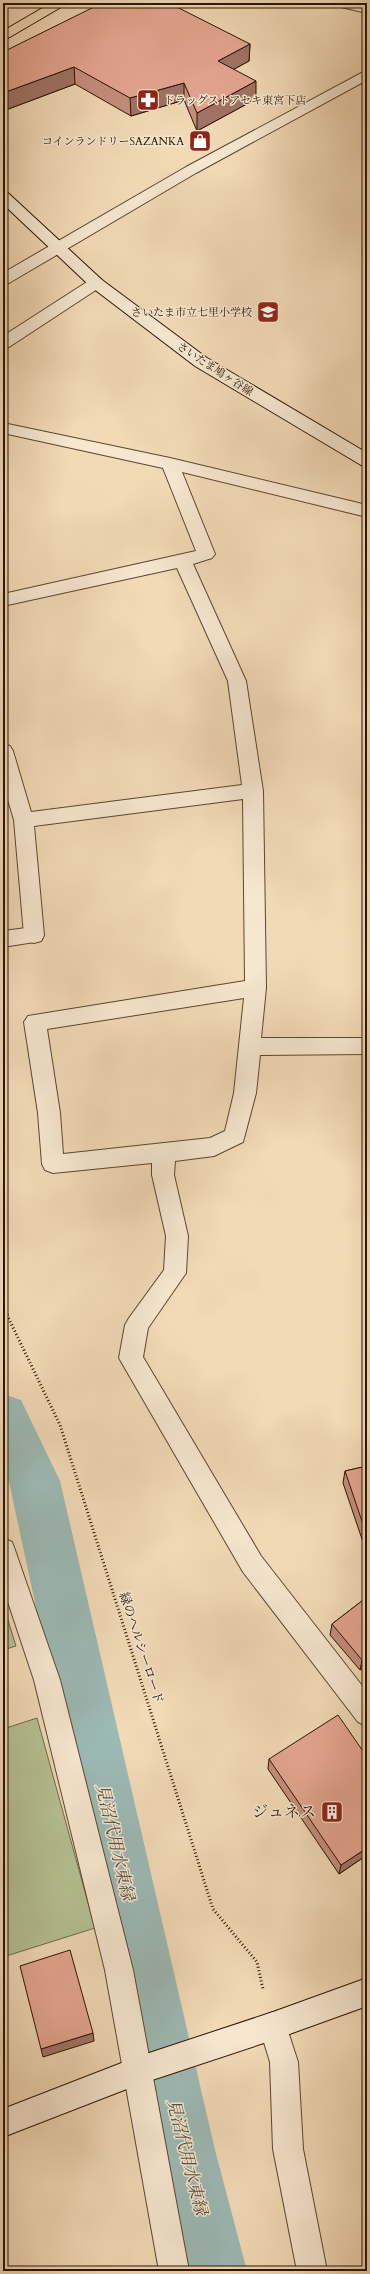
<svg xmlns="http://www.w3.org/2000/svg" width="370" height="2274" viewBox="0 0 370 2274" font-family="Cardo,'Noto Serif JP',serif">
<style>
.green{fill:#b5c193;stroke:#706a4a}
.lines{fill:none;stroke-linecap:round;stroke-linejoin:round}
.canal{fill:#9cb9b5;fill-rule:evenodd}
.lane-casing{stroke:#5c462e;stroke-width:2}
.street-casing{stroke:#5c462e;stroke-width:2}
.secondary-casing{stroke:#2a1400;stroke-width:2}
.primary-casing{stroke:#2a1400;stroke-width:2}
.path-far1{stroke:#2a1400;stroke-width:2.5;stroke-dasharray:1 2;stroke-linecap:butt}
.path{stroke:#2a1400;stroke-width:3;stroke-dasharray:1 2.5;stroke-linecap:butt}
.lane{fill:#f7e7d0;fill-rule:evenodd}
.street{fill:#f7e7d0;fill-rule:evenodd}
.secondary{fill:#f7e7d0;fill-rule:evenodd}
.primary{fill:#f2dab7;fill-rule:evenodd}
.wall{fill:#c58f7e;stroke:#2a1400}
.shaded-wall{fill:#a07466;stroke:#2a1400}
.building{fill:#e5a692;stroke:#2a1400}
.labels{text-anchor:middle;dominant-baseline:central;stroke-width:3;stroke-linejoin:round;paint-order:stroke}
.far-poi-label{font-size:11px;fill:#2a1400;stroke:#f7e7d0;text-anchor:end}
.far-street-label{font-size:11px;fill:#2a1400;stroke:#f7e7d0}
.street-label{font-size:13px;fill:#2a1400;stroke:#f7e7d0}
.near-poi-label{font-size:16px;fill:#2a1400;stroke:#f7e7d0;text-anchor:end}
.near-water-label{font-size:17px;font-style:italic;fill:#524e3f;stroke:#f7e7d0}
</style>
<rect width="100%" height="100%" fill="#f2dab7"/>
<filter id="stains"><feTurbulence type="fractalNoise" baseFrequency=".005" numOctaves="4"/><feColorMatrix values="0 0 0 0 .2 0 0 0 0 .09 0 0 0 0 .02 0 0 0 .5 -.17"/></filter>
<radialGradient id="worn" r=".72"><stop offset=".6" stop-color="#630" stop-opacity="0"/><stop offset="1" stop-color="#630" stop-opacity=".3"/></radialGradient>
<g class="green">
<path d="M3 1604 16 1646 3 1650Z"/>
<path d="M37 1718 95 1928 3 1957V1729Z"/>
</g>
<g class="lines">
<path class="canal" d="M3 1394 21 1400 60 1481 215 2150 247 2271H185L153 2150 9 1482 3 1470Z"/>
<g class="lane-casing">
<path id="lane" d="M34 927 41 929 44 935 41 941 3 947V931Z"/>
</g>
<g class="street-casing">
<g id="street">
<path d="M335 3 367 5V13L337 6Z"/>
<path d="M367 70V80L196 173 9 283 3 285V273L186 167Z"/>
<path d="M96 278 102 280 104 283 102 286 9 347 3 348V336L90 280Z"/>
<path d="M3 423 170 458 367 505V517L182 472 215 554 212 558 193 564 246 681 263 791 266 988 261 1038H367V1054L260 1055 256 1093 243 1142 214 1156 175 1161 174 1175 188 1236 186 1273 148 1328 143 1357 261 1556 367 1692V1726L358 1722 243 1572 119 1358 125 1325 129 1318 164 1270 166 1236 152 1175V1163L53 1173 45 1170 42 1164 38 1113 24 1022 28 1016 245 981 243 799 34 826 44 935 41 941 34 943 27 941 24 935 14 820 3 783V744L10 746 13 751 31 812 242 785 228 681 177 568 3 606V594L196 551 163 468 3 433ZM244 998 234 1093 225 1131 210 1138 63 1154 60 1113 47 1029Z"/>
<path d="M3 1538 12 1542 15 1550 60 1680 133 1970 189 2271H159L105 1970 34 1680 3 1587Z"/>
<path d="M273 2012 283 2016 298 2062 303 2149 327 2271H297L273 2149 270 2062 259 2026 263 2016Z"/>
</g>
</g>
<g class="secondary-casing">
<g id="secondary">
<path d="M3 191 8 193 102 280 207 358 367 453V467L361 465 195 366 90 286 3 204Z"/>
<path d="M367 1978V2006L273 2040 137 2085 3 2137V2109L137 2057 273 2012Z"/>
</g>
</g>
<g class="primary-casing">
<path id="primary" d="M51 3H68L3 41V31Z"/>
</g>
<path class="path-far1" d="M3 1306 8 1316"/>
<path class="path" d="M7 1315 60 1425 213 1909 257 1962 263 1989"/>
<use href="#lane" class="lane"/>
<use href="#street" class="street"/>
<use href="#secondary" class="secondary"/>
<use href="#primary" class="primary"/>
</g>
<g class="wall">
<path d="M102 3 250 44 249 61 234 69 256 99 197 131 184 100 131 116 75 84 3 111Z"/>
<path d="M367 1466V1548H365L343 1483 345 1471Z"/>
<path d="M367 1597V1665L360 1670 330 1635 332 1624Z"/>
<path d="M367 1757V1855L339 1874 268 1769 269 1759Z"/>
</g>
<g class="shaded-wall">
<path d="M250 44 249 61 218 78V61Z"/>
<path d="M74 67 75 84 3 111V93Z"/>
<path d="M256 81V99L197 131V113Z"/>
<path d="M184 83V100L131 116 130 98Z"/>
<path d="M367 1538V1548H365Z"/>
<path d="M367 1656V1665L360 1670 362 1660Z"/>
<path d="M367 1848V1855L339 1874 341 1865Z"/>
<path d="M93 2033 94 2041 43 2057 41 2049Z"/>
</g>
<g class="building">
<path d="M102 3H169L250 44 218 61 256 81 197 113 184 83 130 98 74 67 3 93V52Z"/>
<path d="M367 1466V1536L345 1471Z"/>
<path d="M367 1597V1656L362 1660 332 1624Z"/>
<path d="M338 1715 367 1757V1848L341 1865 269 1759Z"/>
<path d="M70 1950 93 2033 41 2049 20 1966Z"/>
</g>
<defs>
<g id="pharmacy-square" transform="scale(1.15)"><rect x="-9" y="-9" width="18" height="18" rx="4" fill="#8f2418" stroke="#f7e7d0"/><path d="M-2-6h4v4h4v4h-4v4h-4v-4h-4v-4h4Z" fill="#fff"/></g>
<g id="shop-square" transform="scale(1.15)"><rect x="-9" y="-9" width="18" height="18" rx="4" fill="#8f2418" stroke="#f7e7d0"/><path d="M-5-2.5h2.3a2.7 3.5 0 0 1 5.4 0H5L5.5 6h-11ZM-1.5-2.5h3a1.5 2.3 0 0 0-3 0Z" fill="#fff"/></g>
<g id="school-square" transform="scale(1.15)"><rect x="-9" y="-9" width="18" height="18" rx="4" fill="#8f2418" stroke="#f7e7d0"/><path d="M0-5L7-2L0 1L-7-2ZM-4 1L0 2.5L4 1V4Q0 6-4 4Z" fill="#fff"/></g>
<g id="building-square" transform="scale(1.15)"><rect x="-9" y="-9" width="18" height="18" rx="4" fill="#8f2418" stroke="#f7e7d0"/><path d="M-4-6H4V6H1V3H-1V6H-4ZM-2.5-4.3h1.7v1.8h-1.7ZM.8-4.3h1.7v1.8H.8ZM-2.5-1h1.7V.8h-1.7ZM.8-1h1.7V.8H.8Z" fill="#fff"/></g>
</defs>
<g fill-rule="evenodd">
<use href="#pharmacy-square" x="148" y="100"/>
<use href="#shop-square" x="200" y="141"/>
<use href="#school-square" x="268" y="312"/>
<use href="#building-square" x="332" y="1812"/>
</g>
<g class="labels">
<g class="far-poi-label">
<text x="164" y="100" text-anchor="start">ドラッグストアセキ東宮下店</text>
<text x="184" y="141">コインランドリーSAZANKA</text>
<text x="252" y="312">さいたま市立七里小学校</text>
</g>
<g class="far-street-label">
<text transform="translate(215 369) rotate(33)">さいたま鳩ヶ谷線</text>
</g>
<g class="street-label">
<text transform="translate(141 1648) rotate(72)">緑のヘルシーロード</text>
</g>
<g class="near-poi-label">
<text x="316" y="1812">ジュネス</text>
</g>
<g class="near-water-label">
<text transform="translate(115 1842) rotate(77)">見沼代用水東縁</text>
<text transform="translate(187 2157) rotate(76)">見沼代用水東縁</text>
</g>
</g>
<rect width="370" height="2274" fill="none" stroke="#f2dab7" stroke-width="16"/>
<rect x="4" y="4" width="362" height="2266" fill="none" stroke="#2a1400" stroke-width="2"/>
<rect x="8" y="8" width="354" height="2258" fill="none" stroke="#2a1400"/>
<rect width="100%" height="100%" filter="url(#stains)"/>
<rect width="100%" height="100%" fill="url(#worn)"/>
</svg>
